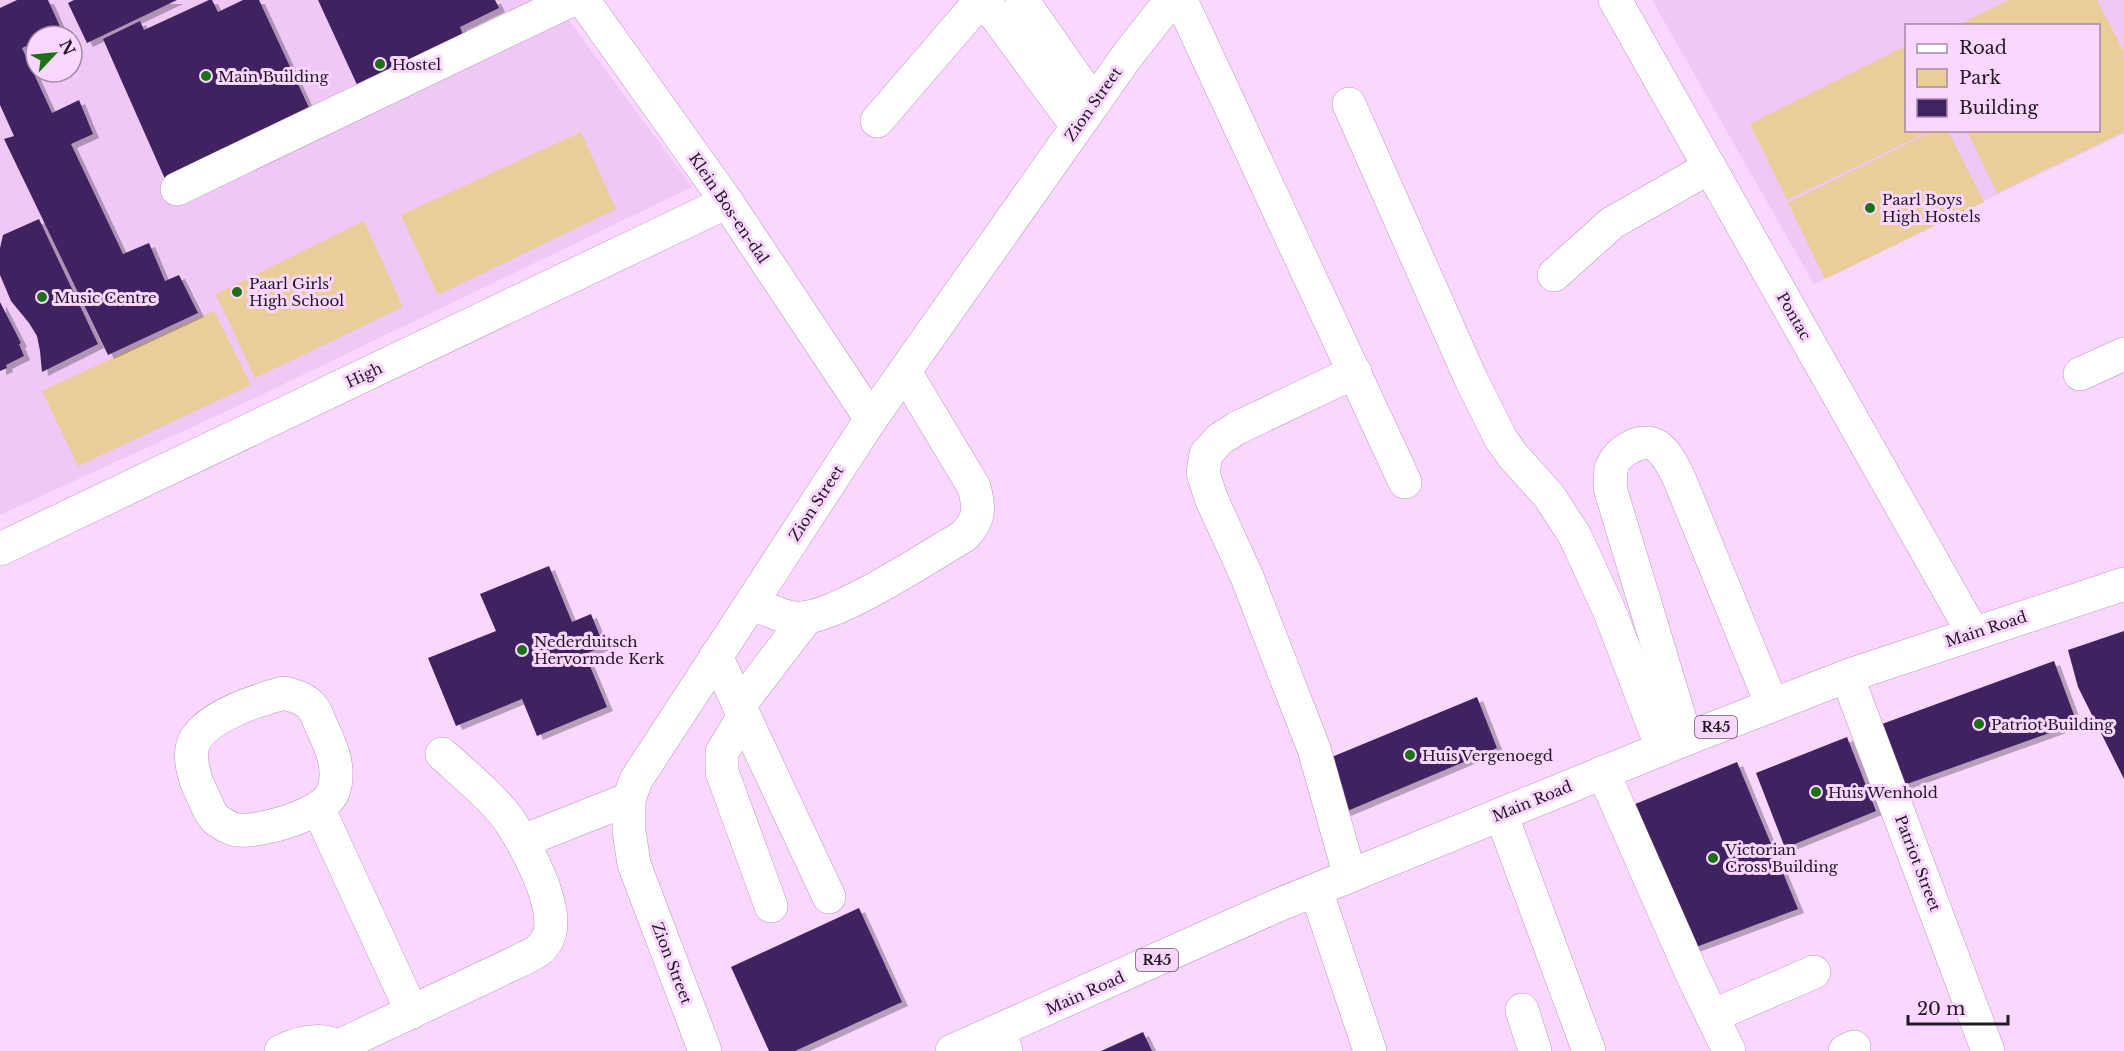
<svg xmlns="http://www.w3.org/2000/svg" width="2124" height="1051" viewBox="0 0 2124 1051" font-family="'Libre Baskerville',serif">
<style>
.built{fill:#efc8f5;fill-rule:evenodd}
.green{fill:#eacd98}
.building{fill:#402461;filter:url(#shadow)}
.lines{fill:none;stroke-linecap:round;stroke-linejoin:round}
.minor-casing{stroke:#b797bc;stroke-width:34}
.major-casing{stroke:#b797bc;stroke-width:34}
.minor{stroke:#fff;stroke-width:33}
.major{stroke:#fff;stroke-width:33}
.poi-dot{fill:#1e7017;stroke:#f9d7fe;stroke-width:2}
.labels{text-anchor:middle;dominant-baseline:central;stroke-width:6;stroke-linejoin:round;paint-order:stroke}
.shield{fill:#f9d7fe;stroke:#635166;stroke-width:1.5}
.shield-label{font-size:14px;font-weight:bold;fill:#231725}
.poi-label{font-size:15px;fill:#231725;stroke:#f9d7fe;text-anchor:start}
.street-label{font-size:15px;fill:#231725;stroke:#f9d7fe}
</style>
<defs>
<filter id="shadow"><feDropShadow dx="6" dy="4" stdDeviation="0" flood-color="#0004"/></filter>
</defs>
<rect width="100%" height="100%" fill="#f9d7fe"/>
<g class="built">
<path d="M0 0H554L692 187 257 397 0 515ZM36 36H72V72H36Z"/>
<path d="M1652 0H2124V133L1814 284ZM1906 26H2098V130H1906Z"/>
</g>
<g class="green">
<path d="M2009 0H2097L2124 52V132L1997 193 1967 131 2098 130V26L1958 25Z"/>
<path d="M1906 46V130L1930 131 1787 200 1750 124Z"/>
<path d="M1933 131H1948L1984 202 1825 279 1788 203Z"/>
<path d="M581 132 616 209 438 295 401 215Z"/>
<path d="M364 221 403 307 255 378 216 294Z"/>
<path d="M214 311 251 385 78 466 42 391Z"/>
</g>
<g class="building">
<path d="M17 0H48L62 31 50 36H36V42L22 48 52 113 79 100 93 134 71 144 123 254 149 243 165 281 179 275 198 313 108 355 4 139 14 136 0 105V8Z"/>
<path d="M74 0H177L87 43 68 3Z"/>
<path d="M209 0H212L218 12 243 0H259L311 112 165 179 103 39 140 21 144 30Z"/>
<path d="M318 0H495L499 8 460 27 465 40 359 89Z"/>
<path d="M39 219 98 344 42 372 40 351 37 336 29 323 11 301 0 275V248L3 235Z"/>
<path d="M0 302 21 343 19 344 24 356 6 365 7 368 0 371Z"/>
<path d="M549 566 572 622 591 614 604 646 585 654 607 707 537 736 522 699 456 726 428 658 496 631 480 594Z"/>
<path d="M2124 631V779L2078 687 2068 650Z"/>
<path d="M2054 661 2077 723 1904 785 1882 724Z"/>
<path d="M1477 697 1497 748 1345 812 1322 761Z"/>
<path d="M1847 737 1876 811 1785 848 1756 773Z"/>
<path d="M1737 762 1798 909 1688 950 1628 807Z"/>
<path d="M859 908 902 1002 795 1051H769L731 967Z"/>
<path d="M1143 1032 1152 1051H1101Z"/>
</g>
<g class="lines">
<g class="minor-casing">
<g id="minor">
<path d="M583 0 727 202 871 419"/>
<path d="M984 0 1077 126"/>
<path d="M1022 0 1094 103"/>
<path d="M1181 0 1405 482"/>
<path d="M1615 0 1973 633"/>
<path d="M1349 104 1470 377 1501 439 1514 457 1549 496 1575 536 1609 610 1662 748"/>
<path d="M877 121 981 0"/>
<path d="M177 189 571 0"/>
<path d="M1554 275 1612 223 1710 167"/>
<path d="M2080 374 2124 354"/>
<path d="M0 549 727 202"/>
<path d="M752 603C765 608 780 617 795 618 831 622 929 556 964 536 980 519 980 509 974 487L905 372"/>
<path d="M716 656 829 897"/>
<path d="M1847 676 1988 1051"/>
<path d="M284 693C294 696 305 698 312 707 316 711 318 718 320 723 330 744 342 768 333 792 324 815 261 832 239 830 233 830 224 825 218 821 210 816 205 799 200 790 194 778 188 755 194 742 206 716 258 700 284 693Z"/>
<path d="M739 706 807 617"/>
<path d="M744 716 722 752V772L771 906"/>
<path d="M1686 739 1610 488C1611 482 1610 474 1611 469 1616 452 1641 436 1657 446 1668 454 1673 467 1679 478L1772 705"/>
<path d="M1603 772 1692 974 1729 1051"/>
<path d="M318 808 412 1012"/>
<path d="M1501 814 1589 1051"/>
<path d="M523 841 629 799"/>
<path d="M1350 876 1314 749 1247 577 1211 498 1203 473 1206 454 1220 439 1237 428 1355 372"/>
<path d="M1316 890 1370 1051"/>
<path d="M1522 1010 1535 1051"/>
<path d="M1712 1016 1814 972"/>
<path d="M999 1031 1006 1051"/>
<path d="M339 1046 523 959C533 954 542 950 547 940 564 911 521 834 502 811 484 790 462 772 442 754"/>
<path d="M281 1051C301 1042 326 1035 344 1051"/>
<path d="M705 1051 634 864 629 831V799L636 780 871 419 1127 56 1171 0"/>
<path d="M1845 1051 1854 1047"/>
</g>
</g>
<g class="major-casing">
<path id="major" d="M952 1051 1276 906 1686 739 1847 676 2124 584"/>
</g>
<use href="#minor" class="minor"/>
<use href="#major" class="major"/>
</g>
<g class="poi-dot">
<circle cx="380" cy="64" r="6"/>
<circle cx="206" cy="76" r="6"/>
<circle cx="1870" cy="208" r="6"/>
<circle cx="237" cy="292" r="6"/>
<circle cx="42" cy="297" r="6"/>
<circle cx="522" cy="650" r="6"/>
<circle cx="1979" cy="724" r="6"/>
<circle cx="1410" cy="755" r="6"/>
<circle cx="1816" cy="792" r="6"/>
<circle cx="1713" cy="858" r="6"/>
</g>
<g class="labels">
<g class="shield">
<rect x="1695" y="716" width="42" height="22" rx="4.5"/>
<rect x="1136" y="949" width="42" height="22" rx="4.5"/>
</g>
<g class="shield-label">
<text x="1716" y="727">R45</text>
<text x="1157" y="960">R45</text>
</g>
<g class="poi-label">
<text x="392" y="64">Hostel</text>
<text x="218" y="76">Main Building</text>
<text x="1882" y="199">Paarl Boys<tspan x="1882" dy="17">High Hostels</tspan></text>
<text x="249" y="283">Paarl Girls'<tspan x="249" dy="17">High School</tspan></text>
<text x="54" y="297">Music Centre</text>
<text x="534" y="641">Nederduitsch<tspan x="534" dy="17">Hervormde Kerk</tspan></text>
<text x="1991" y="724">Patriot Building</text>
<text x="1422" y="755">Huis Vergenoegd</text>
<text x="1828" y="792">Huis Wenhold</text>
<text x="1725" y="849">Victorian<tspan x="1725" dy="17">Cross Building</tspan></text>
</g>
<g class="street-label">
<text transform="translate(1093 104) rotate(-55)">Zion Street</text>
<text transform="translate(729 208) rotate(56)">Klein Bos-en-dal</text>
<text transform="translate(1794 316) rotate(60)">Pontac</text>
<text transform="translate(364 375) rotate(-25)">High</text>
<text transform="translate(816 503) rotate(-57)">Zion Street</text>
<text transform="translate(1986 629) rotate(-18)">Main Road</text>
<text transform="translate(1532 801) rotate(-22)">Main Road</text>
<text transform="translate(1918 863) rotate(69)">Patriot Street</text>
<text transform="translate(672 963) rotate(69)">Zion Street</text>
<text transform="translate(1085 993) rotate(-24)">Main Road</text>
</g>
</g>
<rect x="1905" y="24" width="195" height="108" fill="#f9d7fe" stroke="#a38aa7" stroke-width="1.5"/>
<rect x="1917" y="44" width="30" height="9" fill="#ffffff" stroke="#a38aa7" stroke-width="1.5"/>
<text x="1959" y="54" font-size="18" fill="#231725">Road</text>
<rect x="1917" y="69" width="30" height="18" fill="#eacd98" stroke="#a38aa7" stroke-width="1.5"/>
<text x="1959" y="84" font-size="18" fill="#231725">Park</text>
<rect x="1917" y="99" width="30" height="18" fill="#402461" stroke="#a38aa7" stroke-width="1.5"/>
<text x="1959" y="114" font-size="18" fill="#231725">Building</text>
<g transform="translate(54 54) rotate(64)"><circle r="28" fill="#f9d7fe" stroke="#a38aa7" stroke-width="1.5"/>
<path d="M0-4.5L10 22L0 15L-10 22Z" fill="#1e7017"/>
<text y="-9" font-size="16" font-weight="bold" text-anchor="middle" fill="#231725">N</text>
</g>
<path d="M1908 1015v9h100v-9" fill="none" stroke="#231725" stroke-width="3"/>
<text x="1917" y="1015" font-size="18" fill="#231725" stroke="#f9d7fe" stroke-width="4.5" paint-order="stroke">20 m</text>
</svg>
